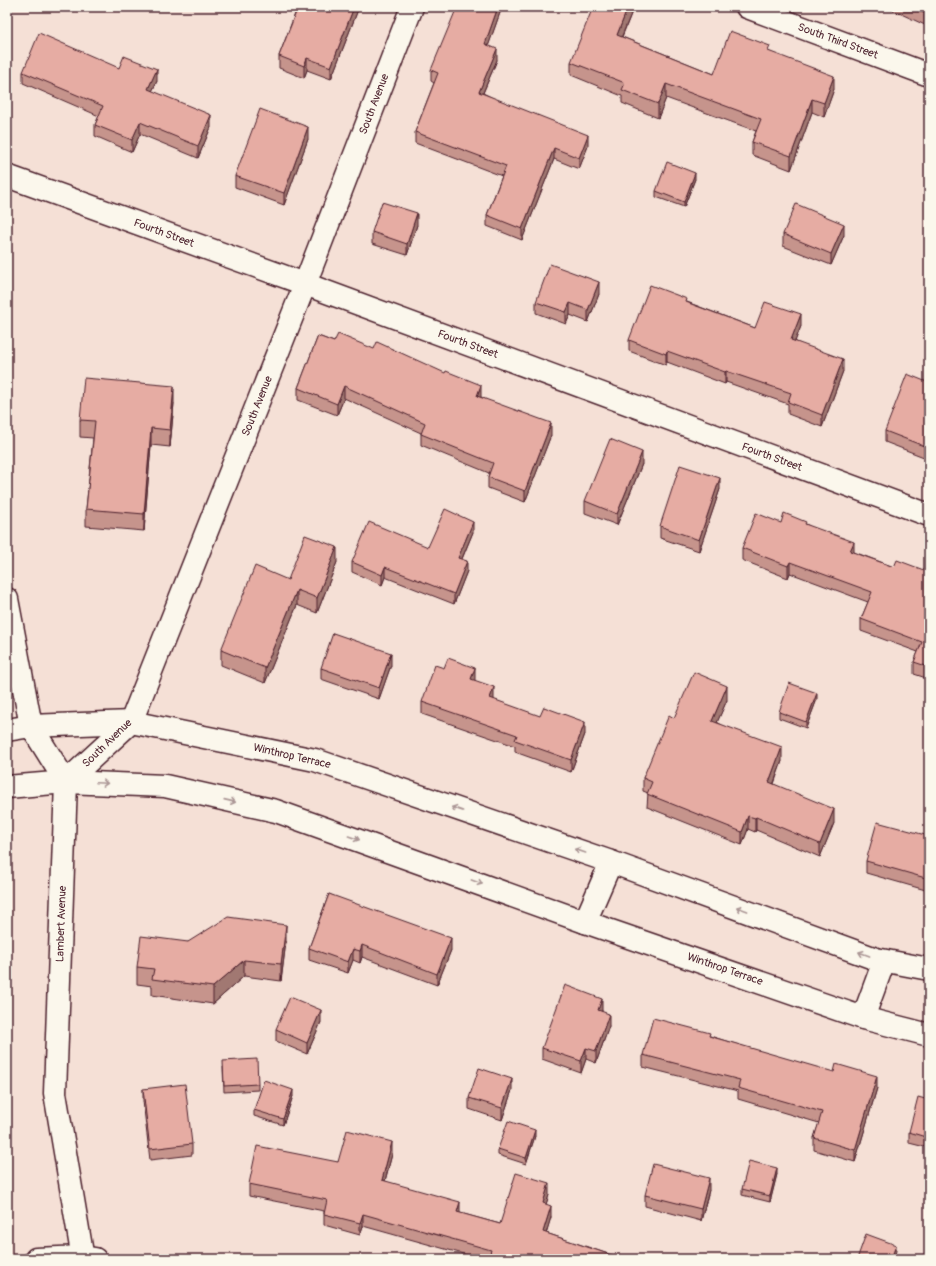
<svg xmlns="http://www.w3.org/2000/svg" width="936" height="1266" viewBox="0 0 936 1266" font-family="Pangolin,sans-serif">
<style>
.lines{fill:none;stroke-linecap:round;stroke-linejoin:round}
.minor-casing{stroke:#4a1f2b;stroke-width:25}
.minor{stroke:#fbf7ec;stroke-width:22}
.wall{fill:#c6948c;stroke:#4a1f2b}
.shaded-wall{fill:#a17872;stroke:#4a1f2b}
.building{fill:#e6aca3;stroke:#4a1f2b}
.oneway{stroke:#ab9695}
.labels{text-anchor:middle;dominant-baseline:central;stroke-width:3.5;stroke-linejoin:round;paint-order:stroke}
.street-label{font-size:11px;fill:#4a1f2b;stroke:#fbf7ec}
</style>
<rect width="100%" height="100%" fill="#f5e0d6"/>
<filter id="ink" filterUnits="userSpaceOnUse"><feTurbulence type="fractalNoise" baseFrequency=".025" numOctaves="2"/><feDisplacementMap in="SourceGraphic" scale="8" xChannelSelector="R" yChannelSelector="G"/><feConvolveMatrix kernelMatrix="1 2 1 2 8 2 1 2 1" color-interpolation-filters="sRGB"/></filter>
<g filter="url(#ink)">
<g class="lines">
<g class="minor-casing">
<g id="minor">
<path d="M747 7 929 75"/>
<path d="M7 176 305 284 929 515"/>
<path d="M7 599 31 726 66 782 55 1093 83 1259"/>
<path d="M7 730 31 726 131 722 315 760 611 862 876 959 929 969"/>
<path d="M66 782 131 722 305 284 412 7"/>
<path d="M7 787 66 782 165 786 276 811 585 922 863 1018 929 1035"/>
<path d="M585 922 611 862"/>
<path d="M863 1018 884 961"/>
<path d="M36 1259 82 1257 95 1259"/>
</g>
</g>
<use href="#minor" class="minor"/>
</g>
<g class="wall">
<path d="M290 7H359L331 79 307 70 304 78 279 68V56L296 11 290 9Z"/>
<path d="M502 7 488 46 497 60 483 93 588 146 579 169 554 159 522 240 487 226V215L502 176 415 143V132L434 83 431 81V70Z"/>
<path d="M631 7V14L622 37 714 74 770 52 834 89 824 117 812 112 791 170 752 155V142L756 131 666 98 658 118 622 103V96L571 75V62Z"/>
<path d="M886 7H929V24L926 23 925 25Z"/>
<path d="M119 68 157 81 152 91 211 127 198 158 140 134 132 152 95 136V125L99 116 23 83V72Z"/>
<path d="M308 139 284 205 235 187V176Z"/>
<path d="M695 179 684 207 656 197V191Z"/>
<path d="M417 225 407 255 372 244V232Z"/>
<path d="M783 234 844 235 831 265 783 246Z"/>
<path d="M599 294 588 322 570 315 566 324 536 313V302Z"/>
<path d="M687 302 755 328 801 326 795 341 843 371 822 427 788 414V404L726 382 725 384 667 362 666 365 629 351V340Z"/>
<path d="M318 336 481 397 551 435 525 502 488 488V477L489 473 421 445V433L344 398 337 415 298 400V388Z"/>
<path d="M929 378V459L885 442V431L927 382Z"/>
<path d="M174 403 170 447 151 445 144 531 86 526V509L93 438 80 437V420Z"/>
<path d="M642 464 617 525 585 513V501Z"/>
<path d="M720 489 699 551 660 538V526Z"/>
<path d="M781 523 806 524 854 552 894 567 929 572V679L914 674V662L918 652 861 631V619L868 602 790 573 788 578 742 560V548Z"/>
<path d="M473 532 462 559 467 571 454 604 385 577 382 585 352 572V562L428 547Z"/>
<path d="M337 562 317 613 297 605 265 683 221 665V650L288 580Z"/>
<path d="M391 665 379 699 321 679V668Z"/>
<path d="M475 680V681L494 699V700L585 734 571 772 515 752V746L422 714V702Z"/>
<path d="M817 699 806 728 779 718V712Z"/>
<path d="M727 700 717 722 782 761 774 784 834 823 820 857 756 830 755 832 748 829 742 845 647 807 648 793 643 791V778L674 718Z"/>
<path d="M929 836V891L866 873V861Z"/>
<path d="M329 894 451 950 437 985 362 957 360 963 353 960 348 973 309 960V948Z"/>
<path d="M286 941 281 981 244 976 213 1004 152 995V986L137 984V967L188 942Z"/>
<path d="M602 1010V1012L609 1026 596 1063 586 1059 581 1073 542 1059V1048Z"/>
<path d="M321 1022 307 1054 276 1041V1029Z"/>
<path d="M710 1036 877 1088 855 1162 814 1150V1138L819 1123 738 1099V1091L643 1067V1055Z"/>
<path d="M223 1067 258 1084V1090L224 1092Z"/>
<path d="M143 1089 192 1144V1155L150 1160 143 1101Z"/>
<path d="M512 1090 502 1120 469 1109V1098Z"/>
<path d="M293 1096 283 1125 254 1116V1110Z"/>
<path d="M929 1100V1148L909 1143V1132Z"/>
<path d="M535 1136 526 1164 498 1155V1149Z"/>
<path d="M392 1154 385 1181 460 1213 500 1224 549 1195 546 1204 551 1217 546 1233 623 1259H481L363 1226 360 1235 324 1225V1211L249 1196V1184L338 1162Z"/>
<path d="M777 1174 770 1202 742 1195V1189Z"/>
<path d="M709 1190 701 1221 645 1206V1195Z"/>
</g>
<g class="shaded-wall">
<path d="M354 7H359L331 79V67Z"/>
<path d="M498 7H502L485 55V44Z"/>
<path d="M628 7H631V14L617 48V35Z"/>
<path d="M926 12V23L925 25V13Z"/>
<path d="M497 49V60L479 102V92Z"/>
<path d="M307 58V70L304 78V66Z"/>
<path d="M157 69V81L148 100V89Z"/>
<path d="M834 76V89L824 117V103Z"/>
<path d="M666 84V98L658 118V104Z"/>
<path d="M812 99V112L791 170V156Z"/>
<path d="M211 115V127L198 158V146Z"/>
<path d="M140 122V134L132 152V140Z"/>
<path d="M308 127V139L284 205V193Z"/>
<path d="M588 135V146L579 169V158Z"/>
<path d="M554 148V159L522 240V229Z"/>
<path d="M695 173V179L684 207V202Z"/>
<path d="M417 213V225L407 255V244Z"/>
<path d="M844 224V235L831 265V254Z"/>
<path d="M599 282V294L588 322V310Z"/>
<path d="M570 303V315L566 324V312Z"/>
<path d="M801 314V326L791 352V340Z"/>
<path d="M667 351V362L666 365V354Z"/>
<path d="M843 359V371L822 427V415Z"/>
<path d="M726 371V382L725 384V372Z"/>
<path d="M481 385V397L477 407V396Z"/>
<path d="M174 386V403L170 447V430Z"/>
<path d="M344 386V398L337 415V404Z"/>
<path d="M551 423V435L525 502V491Z"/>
<path d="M151 428V445L144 531V514Z"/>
<path d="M642 452V464L617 525V514Z"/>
<path d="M720 478V489L699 551V540Z"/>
<path d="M473 522V532L458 568V558Z"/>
<path d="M854 542V554L850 551Z"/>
<path d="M337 547V562L317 613V598Z"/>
<path d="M467 561V571L454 604V594Z"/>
<path d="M790 562V573L788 578V566Z"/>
<path d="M385 567V577L382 585V575Z"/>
<path d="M297 590V605L265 683V668Z"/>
<path d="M391 653V665L379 699V688Z"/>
<path d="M475 668V680L471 691V679Z"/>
<path d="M727 686V700L712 734V721Z"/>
<path d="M494 687V699L490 710V698Z"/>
<path d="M817 693V699L806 728V722Z"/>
<path d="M585 722V734L571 772V760Z"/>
<path d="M782 747V761L769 796V782Z"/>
<path d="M834 809V823L820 857V844Z"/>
<path d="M748 816V829L742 845V832Z"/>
<path d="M756 817V830L755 832V818Z"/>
<path d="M286 925V941L281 981V964Z"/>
<path d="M451 938V950L437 985V974Z"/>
<path d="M362 945V957L360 963V951Z"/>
<path d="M353 949V960L348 973V962Z"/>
<path d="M244 960V976L213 1004V987Z"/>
<path d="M602 999V1010L598 1022V1010Z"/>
<path d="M321 1010V1022L307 1054V1043Z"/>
<path d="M609 1014V1026L596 1063V1051Z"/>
<path d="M586 1048V1059L581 1073V1061Z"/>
<path d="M877 1076V1088L855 1162V1150Z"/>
<path d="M512 1079V1090L502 1120V1108Z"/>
<path d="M293 1090V1096L283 1125V1119Z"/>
<path d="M535 1130V1136L526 1164V1158Z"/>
<path d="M392 1142V1154L382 1192V1180Z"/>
<path d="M777 1168V1174L770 1202V1196Z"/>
<path d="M709 1178V1190L701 1221V1209Z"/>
<path d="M549 1183V1195L543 1214V1203Z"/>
<path d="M460 1202V1214L457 1212Z"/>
<path d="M551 1206V1217L543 1244V1232Z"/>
<path d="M363 1214V1226L360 1235V1223Z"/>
<path d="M896 1245V1251L893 1259H891Z"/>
</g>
<g class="building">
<path d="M298 7H354L331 67 307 58 304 66 279 56Z"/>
<path d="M457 7H498L485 44 497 49 479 92 588 135 579 158 554 148 522 229 487 215 506 166 415 132 438 73 431 70Z"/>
<path d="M593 7H628L617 35 714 74 730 31 770 46 768 51 834 76 824 103 812 99 791 156 752 142 761 119 666 84 658 104 622 90 625 83 571 62Z"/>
<path d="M911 7H929V13L926 12 925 13Z"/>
<path d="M39 33 119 68 124 56 157 69 148 89 211 115 198 146 140 122 132 140 95 125 103 106 23 72Z"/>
<path d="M260 109 308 127 284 193 235 176Z"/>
<path d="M667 162 695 173 684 202 656 191Z"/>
<path d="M382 202 417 213 407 244 372 232Z"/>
<path d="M796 204 844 224 831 254 783 234Z"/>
<path d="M550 264 599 282 588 310 570 303 566 312 536 302Z"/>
<path d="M650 285 687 299 686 302 755 328 765 302 801 314 791 340 843 359 822 415 788 402 791 393 726 371 725 372 667 351 666 354 629 340Z"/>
<path d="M338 334 374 349 377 342 445 373 446 371 481 385 477 396 551 423 525 491 488 477 493 463 421 434 425 423 344 386 337 404 298 388 318 336 334 342Z"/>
<path d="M907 374 927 382 929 378V448L885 431Z"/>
<path d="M84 378 174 386 170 430 151 428 144 514 86 509 95 421 80 420Z"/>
<path d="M610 439 642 452 617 514 585 501Z"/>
<path d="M680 465 720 478 699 540 660 526Z"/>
<path d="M445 509 473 522 458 558 467 561 454 594 385 567 382 575 352 562 369 522 428 547Z"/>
<path d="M756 513 781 523 784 513 806 522 805 524 854 542 850 551 894 567 897 560 929 572V667L914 662 922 642 861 619 872 592 790 562 788 566 742 548Z"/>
<path d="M305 535 337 547 317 598 297 590 265 668 221 650 255 566 288 580Z"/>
<path d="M333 633 391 653 379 688 321 668Z"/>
<path d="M448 658 475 668 471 679 494 687 490 698 540 716 544 707 585 722 571 760 515 740 517 735 422 702 435 665 444 668Z"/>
<path d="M694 672 727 686 712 721 782 747 769 782 834 809 820 844 756 817 755 818 748 816 742 832 647 794 652 782 643 778 669 715 674 718Z"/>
<path d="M789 683 817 693 806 722 779 712Z"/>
<path d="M877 822 929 836V879L866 861Z"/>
<path d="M329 894 451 938 437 974 362 945 360 951 353 949 348 962 309 948Z"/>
<path d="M228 917 286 925 281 964 244 960 213 987 152 979 154 969 137 967 141 936 188 942Z"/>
<path d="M565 985 602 999 598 1010 609 1014 596 1051 586 1048 581 1061 542 1048Z"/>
<path d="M290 997 321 1010 307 1043 276 1029Z"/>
<path d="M653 1018 710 1033 709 1036 834 1072 836 1064 877 1076 855 1150 814 1138 822 1112 738 1088 740 1080 643 1055Z"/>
<path d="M257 1059 258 1084 224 1086 223 1061Z"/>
<path d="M479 1068 512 1079 502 1108 469 1098Z"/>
<path d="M264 1080 293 1090 283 1119 254 1110Z"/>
<path d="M185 1084 192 1144 150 1149 143 1089Z"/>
<path d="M918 1097 929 1100V1138L909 1132Z"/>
<path d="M508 1121 535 1130 526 1158 498 1149Z"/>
<path d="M347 1130 392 1142 382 1180 460 1202 457 1212 500 1224 516 1173 549 1183 543 1203 551 1206 543 1232 623 1259H488L491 1250 363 1214 360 1223 324 1214 327 1200 249 1184 257 1146 338 1162Z"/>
<path d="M749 1161 777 1168 770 1196 742 1189Z"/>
<path d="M653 1164 709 1178 701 1209 645 1195Z"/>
<path d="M866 1234 896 1245 891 1259H857Z"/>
</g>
<defs><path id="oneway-shaft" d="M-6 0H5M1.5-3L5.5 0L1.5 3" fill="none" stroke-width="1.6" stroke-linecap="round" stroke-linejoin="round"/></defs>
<g class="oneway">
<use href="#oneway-shaft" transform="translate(102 783) rotate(3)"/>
<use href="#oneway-shaft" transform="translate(230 801) rotate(13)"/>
<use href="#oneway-shaft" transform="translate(457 809) rotate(-161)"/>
<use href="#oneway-shaft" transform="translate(354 838) rotate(19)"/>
<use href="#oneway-shaft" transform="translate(580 851) rotate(-161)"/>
<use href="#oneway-shaft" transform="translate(477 882) rotate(20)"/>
<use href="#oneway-shaft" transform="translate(742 909) rotate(-160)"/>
<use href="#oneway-shaft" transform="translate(864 954) rotate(-160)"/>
</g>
</g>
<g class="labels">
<g class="street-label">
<text transform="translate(838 41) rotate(20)">South Third Street</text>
<text transform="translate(374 104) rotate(-69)">South Avenue</text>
<text transform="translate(164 233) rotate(20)">Fourth Street</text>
<text transform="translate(468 344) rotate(20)">Fourth Street</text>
<text transform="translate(257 406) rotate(-68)">South Avenue</text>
<text transform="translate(772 457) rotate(20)">Fourth Street</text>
<text transform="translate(107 743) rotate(-44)">South Avenue</text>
<text transform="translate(292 756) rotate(13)">Winthrop Terrace</text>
<text transform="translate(61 924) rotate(-88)">Lambert Avenue</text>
<text transform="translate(725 969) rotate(19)">Winthrop Terrace</text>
</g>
</g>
<rect width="936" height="1266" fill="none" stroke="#fbf7ec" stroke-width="24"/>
<rect x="12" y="12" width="912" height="1242" fill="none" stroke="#4a1f2b" stroke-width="1.5" filter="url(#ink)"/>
</svg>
